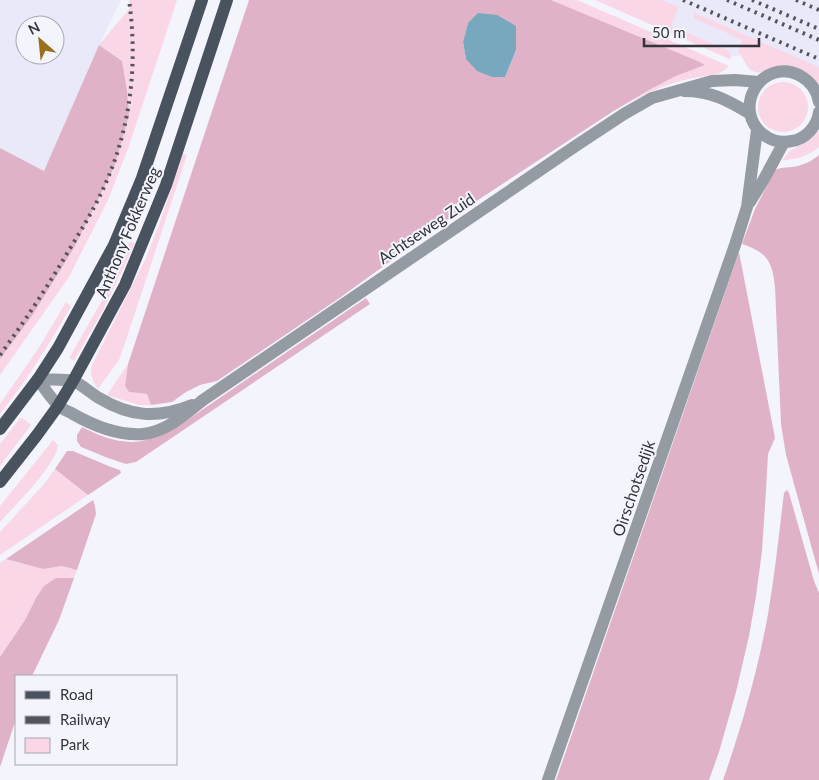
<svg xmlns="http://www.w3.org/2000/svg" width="819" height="780" viewBox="0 0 819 780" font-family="Lato,sans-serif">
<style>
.built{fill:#eae9fa;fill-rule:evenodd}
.green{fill:#fad7e7}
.forest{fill:#e0b2c7;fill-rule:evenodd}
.water{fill:#78a8be}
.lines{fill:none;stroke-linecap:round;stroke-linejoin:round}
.minor{stroke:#959ba2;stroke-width:12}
.major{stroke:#49525f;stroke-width:12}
.rail{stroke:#54545c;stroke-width:4;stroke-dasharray:2.5 5;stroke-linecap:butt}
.labels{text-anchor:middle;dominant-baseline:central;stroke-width:4;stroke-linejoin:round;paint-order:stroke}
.street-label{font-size:16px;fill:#34343c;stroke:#f4f4fc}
</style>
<rect width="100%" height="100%" fill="#f4f4fc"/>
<g class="built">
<path d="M0 0H121L99 45 44 172 0 148ZM25 25H55V55H25Z"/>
<path d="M597 0H819V72L742 55 730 57Z"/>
</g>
<g class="green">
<path d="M129 0H177L129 146 108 200 69 277 0 375V359L32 316 74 248 115 168 122 61 99 45 130 8Z"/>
<path d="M551 0H577L729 66C721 75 711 75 700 77 671 81 649 92 622 106L649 90 676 76 705 65 700 62Z"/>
<path d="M595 0H663L679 7 671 26 723 48 730 52 731 59 727 58Z"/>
<path d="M695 13 819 67V84C805 70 790 62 770 68 765 69 760 74 755 72 746 70 744 57 738 52L742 40 694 18 693 17Z"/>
<circle cx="783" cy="107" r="25"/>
<path d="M819 131V147C808 156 796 160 782 160L790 151 806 142Z"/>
<path d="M183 154 187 155 130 328 119 360 98 389C92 382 90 374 92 365L145 260 159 225Z"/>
<path d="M129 242 135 243 122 271 103 310 74 361 69 358 111 285Z"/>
<path d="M66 302 71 306C50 343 27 380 0 414V404L40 346Z"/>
<path d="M128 364 125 386 129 392 147 394 151 405H139L107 395Z"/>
<path d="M21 417 31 425 0 466V444Z"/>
<path d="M53 440 58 445C57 464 14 507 0 522V506Z"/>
<path d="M55 469 88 495 0 555V532L45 483Z"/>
<path d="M6 559 43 569 62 566 77 570 74 578H56L36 598 25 620 0 657V563Z"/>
</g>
<g class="forest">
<path d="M249 0H551L700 62 705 65 676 76 649 90 612 112 443 223 341 297 217 381 200 385 186 392 172 402 151 405 147 394 129 392 125 386 128 364ZM468 23 516 50 505 77 466 59 463 42Z"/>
<path d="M99 45 122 61 127 91 129 115 114 168 74 248 32 316 0 359V148L44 171Z"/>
<path d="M819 155V574L786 455 781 424 775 287C772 261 768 253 742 244L755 209 775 170C782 167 785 168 792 167 802 166 812 161 819 155Z"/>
<path d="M739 252 775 438 768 454 766 490 762 551 756 596 749 636 736 692 719 752 709 780H556Z"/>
<path d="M366 298 370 304 136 462 126 464 108 458 81 447 77 441V435L82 427C101 437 125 446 146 440L147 439 180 425Z"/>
<path d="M67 451H73L111 467 120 470 121 473 88 495 55 469Z"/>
<path d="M787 490 789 493 814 581 819 593V780H723C742 726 758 670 768 614 775 574 779 533 784 493Z"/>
<path d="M93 500 95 506 96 514 77 570 62 566 43 569 6 559Z"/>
<path d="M56 578H74L59 620 32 676H16V719L0 767V657L25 620 36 598 44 586Z"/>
</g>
<path class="water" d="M478 13 497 15 516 26V50L505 77H492L477 71 466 59 463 42 468 23Z"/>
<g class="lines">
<g class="minor">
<path d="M684 91C711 91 727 100 749 113"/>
<path d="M819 102C817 90 810 81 799 75 762 57 730 109 764 135 772 141 782 143 792 141 806 139 817 126 819 112"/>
<path d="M750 202 764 179 784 142"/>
<path d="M38 379C44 388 50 397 57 404 61 409 68 411 73 414 94 426 118 436 143 434 166 432 186 414 203 400L577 145 624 114 652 98 712 81 735 80 759 82"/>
<path d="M38 379C46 380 67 379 73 381 80 383 92 394 99 398 131 417 157 419 192 405"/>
<path d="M548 780 735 245 747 207 757 130"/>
</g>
<g class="major">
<path d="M0 429 38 379 58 348 114 245 142 178 202 0"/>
<path d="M0 482 37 435 58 406 73 381 125 285 166 185 227 0"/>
</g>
<g class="rail">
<path d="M683 0 819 59"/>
<path d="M727 0 819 40"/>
<path d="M752 0 819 29"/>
<path d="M796 0 819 10"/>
<path d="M0 355C25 321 48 286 69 250 82 229 94 209 104 187 131 128 138 63 129 0"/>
</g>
</g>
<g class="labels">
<g class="street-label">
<text transform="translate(426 228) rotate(-34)">Achtseweg Zuid</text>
<text transform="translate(127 232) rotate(-67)">Anthony Fokkerweg</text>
<text transform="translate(633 488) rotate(-71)">Oirschotsedijk</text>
</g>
</g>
<rect x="15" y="675" width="162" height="90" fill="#f4f4fc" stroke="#a7a7af"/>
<rect x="25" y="691" width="25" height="8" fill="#49525f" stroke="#a7a7af"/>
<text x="60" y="700" font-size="15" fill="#34343c">Road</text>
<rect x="25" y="716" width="25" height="8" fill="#54545c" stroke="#a7a7af"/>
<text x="60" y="725" font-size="15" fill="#34343c">Railway</text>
<rect x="25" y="738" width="25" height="15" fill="#fad7e7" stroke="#a7a7af"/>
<text x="60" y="750" font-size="15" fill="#34343c">Park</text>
<g transform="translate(40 40) rotate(333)"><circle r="24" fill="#f4f4fc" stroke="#a7a7af"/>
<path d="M0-4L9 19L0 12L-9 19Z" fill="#9a701e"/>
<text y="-8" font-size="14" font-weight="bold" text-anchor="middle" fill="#34343c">N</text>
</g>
<path d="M644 38v8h115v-8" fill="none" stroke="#34343c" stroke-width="2.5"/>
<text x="652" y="38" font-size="15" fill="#34343c" stroke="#f4f4fc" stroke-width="4" paint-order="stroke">50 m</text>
</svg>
